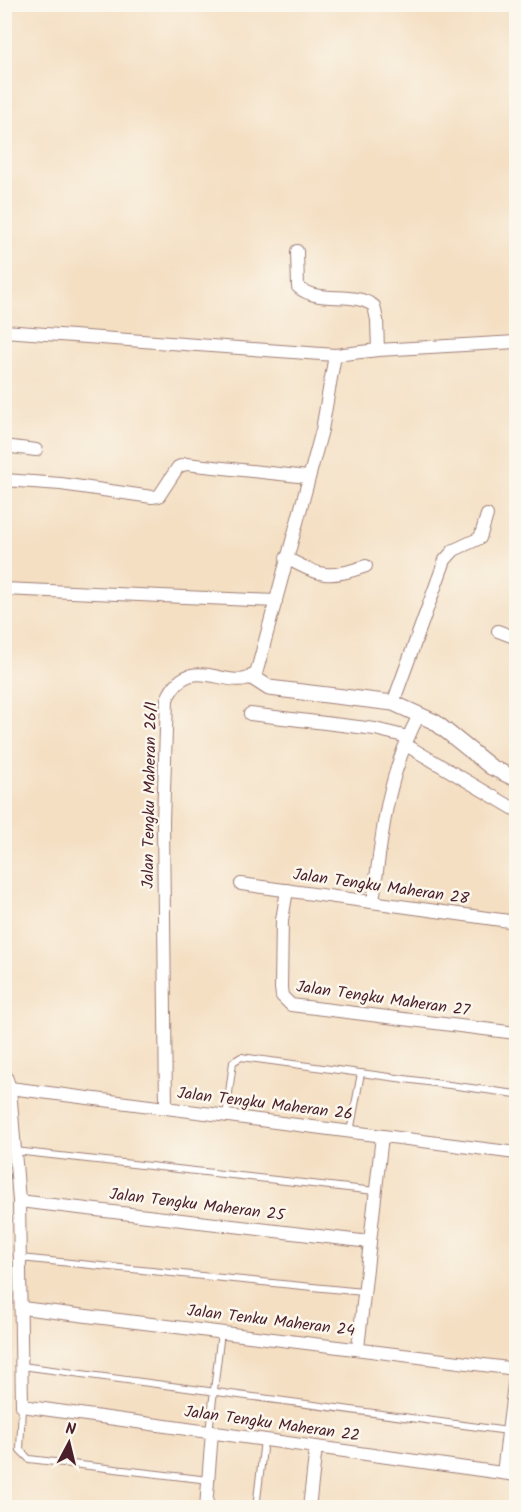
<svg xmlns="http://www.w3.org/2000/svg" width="521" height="1512" viewBox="0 0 521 1512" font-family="Kalam,sans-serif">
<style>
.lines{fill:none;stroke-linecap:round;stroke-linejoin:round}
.service-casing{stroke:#9f7f77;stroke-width:8}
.minor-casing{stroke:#9f7f77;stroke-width:14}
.tertiary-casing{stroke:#9f7f77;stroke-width:17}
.service{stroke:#fff;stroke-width:6}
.minor{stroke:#fff;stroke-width:12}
.tertiary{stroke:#fff;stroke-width:15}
.labels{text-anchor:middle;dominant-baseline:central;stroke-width:5;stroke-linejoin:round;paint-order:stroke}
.street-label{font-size:16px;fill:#4a1f2b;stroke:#fbf7ec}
</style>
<rect width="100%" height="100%" fill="#fbf7ec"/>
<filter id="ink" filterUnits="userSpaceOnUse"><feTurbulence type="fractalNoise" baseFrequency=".0167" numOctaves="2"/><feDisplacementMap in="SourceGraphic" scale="12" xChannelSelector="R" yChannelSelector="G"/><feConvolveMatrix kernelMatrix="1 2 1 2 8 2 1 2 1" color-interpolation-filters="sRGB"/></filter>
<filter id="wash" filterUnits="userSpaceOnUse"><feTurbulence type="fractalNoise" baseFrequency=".008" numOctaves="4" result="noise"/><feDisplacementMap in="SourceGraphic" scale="24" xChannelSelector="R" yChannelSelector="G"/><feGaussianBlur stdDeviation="1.35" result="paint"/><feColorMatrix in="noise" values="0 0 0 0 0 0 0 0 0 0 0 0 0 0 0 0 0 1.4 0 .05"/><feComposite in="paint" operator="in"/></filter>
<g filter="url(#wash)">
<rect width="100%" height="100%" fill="#f4dfc3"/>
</g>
<g filter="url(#ink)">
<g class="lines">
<g class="service-casing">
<g id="service">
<path d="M226 1116 233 1062 241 1057 516 1094"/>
<path d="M350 1132 361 1073"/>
<path d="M15 1151 375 1191"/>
<path d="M20 1258 363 1292"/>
<path d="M22 1366 508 1431"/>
<path d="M22 1406 20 1450 29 1459 209 1480"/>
<path d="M209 1432 221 1332"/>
<path d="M309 1506 321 1508"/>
<path d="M256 1508 264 1440"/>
</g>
</g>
<g class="minor-casing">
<g id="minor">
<path d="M297 251 298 287C319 305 352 290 374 306L377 320 378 350"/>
<path d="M4 331 335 355 378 350 516 342"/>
<path d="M4 446 36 450"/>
<path d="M4 480 61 484 152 497 159 496 178 467 186 464 308 477"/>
<path d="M286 558C323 577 327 579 366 566"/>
<path d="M4 589 276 601"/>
<path d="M498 631 516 638"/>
<path d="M393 703 445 560 454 550 480 538 487 515"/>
<path d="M250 714 375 729 408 737"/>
<path d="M406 745 516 810"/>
<path d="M241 884 516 922"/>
<path d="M287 890 282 920 281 988 282 996 291 1005 516 1033"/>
<path d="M373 902C382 834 386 777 419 715"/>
<path d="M4 1071 10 1088 19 1201 22 1406 516 1475"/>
<path d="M10 1088 516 1153"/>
<path d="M166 1108 163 821 167 699C190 648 230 695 256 674L322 430 335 355"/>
<path d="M19 1201 370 1242"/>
<path d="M22 1308 516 1369"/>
<path d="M358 1348 382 1136"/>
<path d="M503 1473 516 1368"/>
<path d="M206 1508 212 1432"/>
<path d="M309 1508 316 1447"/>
</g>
</g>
<g class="tertiary-casing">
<path id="tertiary" d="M252 677 269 688 393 703 435 722 491 767 516 779"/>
</g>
<use href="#service" class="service"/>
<use href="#minor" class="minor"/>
<use href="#tertiary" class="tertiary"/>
</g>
</g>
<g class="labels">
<g class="street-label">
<text transform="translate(150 795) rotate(-89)">Jalan Tengku Maheran 26/1</text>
<text transform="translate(381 887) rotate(8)">Jalan Tengku Maheran 28</text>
<text transform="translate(383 999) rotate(8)">Jalan Tengku Maheran 27</text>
<text transform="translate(265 1104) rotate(7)">Jalan Tengku Maheran 26</text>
<text transform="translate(197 1205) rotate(7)">Jalan Tengku Maheran 25</text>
<text transform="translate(271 1321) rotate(7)">Jalan Tenku Maheran 24</text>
<text transform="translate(272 1424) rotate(8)">Jalan Tengku Maheran 22</text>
</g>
</g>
<rect width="521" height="1512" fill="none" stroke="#fbf7ec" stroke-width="24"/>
<g transform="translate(69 1443) rotate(7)" stroke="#fbf7ec" stroke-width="4.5" paint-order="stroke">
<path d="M0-4.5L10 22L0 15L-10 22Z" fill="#4a1f2b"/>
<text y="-9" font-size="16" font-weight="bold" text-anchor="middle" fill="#4a1f2b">N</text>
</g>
</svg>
